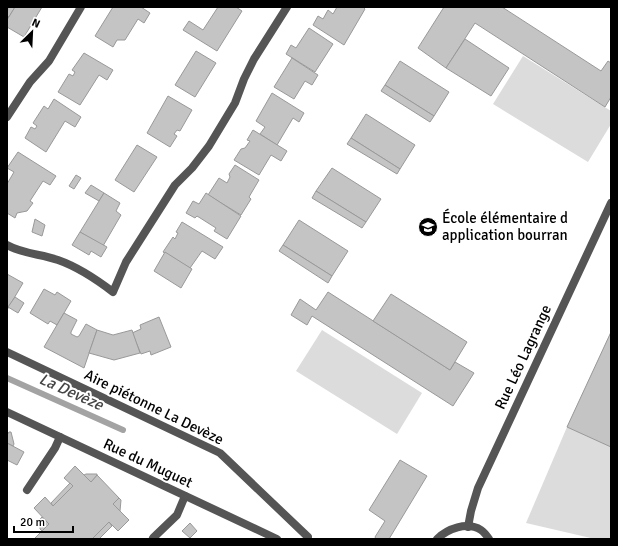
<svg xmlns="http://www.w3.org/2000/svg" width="618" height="546" viewBox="0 0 618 546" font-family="Signika,sans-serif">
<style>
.green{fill:#dcdcdc}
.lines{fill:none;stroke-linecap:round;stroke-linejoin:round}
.stream{stroke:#a3a3a3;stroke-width:6}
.building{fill:#c4c4c4;stroke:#999}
.lane{stroke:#555;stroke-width:8}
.street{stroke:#555;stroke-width:8}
.labels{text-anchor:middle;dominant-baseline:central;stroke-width:4;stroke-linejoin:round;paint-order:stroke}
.poi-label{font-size:15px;fill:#000;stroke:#fff;text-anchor:start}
.street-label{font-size:15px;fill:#000;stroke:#fff}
.water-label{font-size:16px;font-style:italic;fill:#444;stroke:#fff}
</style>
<rect width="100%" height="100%" fill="#fff"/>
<g class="green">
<path d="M523 56 611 111V124L588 162 493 104Z"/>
<path d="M322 330 422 393 397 434 296 371Z"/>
<path d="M611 332V539H595L526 523 567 427Z"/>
</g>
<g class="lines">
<path class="stream" d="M7 378 123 430"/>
</g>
<g class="building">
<path d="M8 7H15L9 17 7 15Z"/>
<path d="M15 7H42L24 37 7 27V20Z"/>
<path d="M113 7H141L150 13 144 23 138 19 125 40H117L113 47 95 36Z"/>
<path d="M218 7H236L242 11 217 51 183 30 189 21 203 30Z"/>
<path d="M337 7H363L365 9 344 45 313 25 318 16 323 19 328 10 333 14Z"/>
<path d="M444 7H502L601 71 608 61 611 63V97L605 107 475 23 446 68 418 48Z"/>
<path d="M309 28 333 44 315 72 286 54 291 45 296 48Z"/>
<path d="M465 39 509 68 491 96 446 68Z"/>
<path d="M196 51 216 63 195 97 175 85Z"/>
<path d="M84 53 113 70 107 80 99 75 80 105 58 92 69 74 73 76 75 72 72 70Z"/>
<path d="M292 58 318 75 312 85 305 81 294 99 274 87Z"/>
<path d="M400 61 449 92 434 116 385 85Z"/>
<path d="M385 85 434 116 430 122 381 91Z"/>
<path d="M272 93 304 113 299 122 293 118 277 145 260 134 265 127 256 121Z"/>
<path d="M168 96 192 110 180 131 177 130 174 134 177 136 170 147 147 133Z"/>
<path d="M54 99 81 117 75 127 65 121 46 152 25 138 31 127 35 129 37 126 33 123 44 106 48 109Z"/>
<path d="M366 114 415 145 400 169 351 138Z"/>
<path d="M253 130 287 151 281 161 271 155 259 175 234 160 241 149 245 148 250 141 247 140Z"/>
<path d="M351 138 400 169 397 174 347 144Z"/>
<path d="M137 145 157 157 134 192 115 180Z"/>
<path d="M18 152 56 176 50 185 43 181 30 201 33 203 27 211 17 213 15 218 7 213V184L14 172 7 168Z"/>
<path d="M235 165 259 180 249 197 251 199 241 215 208 195 219 178 227 183 230 177 229 174Z"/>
<path d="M332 168 381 199 366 222 316 191Z"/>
<path d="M76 175 81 178 74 189 69 186Z"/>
<path d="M91 185 104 193 99 201 85 193Z"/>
<path d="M316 191 366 222 362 228 312 198Z"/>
<path d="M104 193 120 203 116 211 121 215 103 246 80 232Z"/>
<path d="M206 193 241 216 227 239 214 231 216 228 197 216 195 218 186 213 193 201 199 204Z"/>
<path d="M35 219 45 225 42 236 32 232Z"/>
<path d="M299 220 348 251 332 276 283 245Z"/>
<path d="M182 222 223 247 215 259 202 251 190 268 163 252 173 237 175 239 178 233 176 232Z"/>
<path d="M80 232 107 247 101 257 91 251 89 255 72 245Z"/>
<path d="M283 245 332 276 328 283 279 251Z"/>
<path d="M165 252 192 269 181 288 154 271Z"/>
<path d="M7 274 23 283 7 310Z"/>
<path d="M44 289 55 295 57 292 71 301 57 325 50 321 48 324 30 313Z"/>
<path d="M328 292 450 370 455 362 474 373 453 406 312 316 307 325 291 315 300 299 316 310Z"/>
<path d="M391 294 467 342 450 370 373 321Z"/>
<path d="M15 297 24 303 18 313 8 307Z"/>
<path d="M64 313 77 320 71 332V334L77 337 79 336 86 324 97 330 84 368 44 347Z"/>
<path d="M159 317 171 347 151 355 150 351 141 354 132 333 141 329 140 325Z"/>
<path d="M97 330 113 335 132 330 140 353 114 360 89 353Z"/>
<path d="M611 332V447L567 427Z"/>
<path d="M9 432H11L14 444 13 446 7 443V435Z"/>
<path d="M7 443 24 452 17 465 7 460Z"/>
<path d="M400 460 427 476 389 539H376L375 537 385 521 369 510Z"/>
<path d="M75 466 91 482 97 475 119 498 113 504 129 520 118 531 109 522 92 539H34L49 524 34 508 45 497 53 506 73 486 64 478Z"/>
<path d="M86 474H97V475L91 482 84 475Z"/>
<path d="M70 483 73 486 53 506 51 503Z"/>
<path d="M119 498 121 500 120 511 113 504Z"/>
<path d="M42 517 49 524 42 531 40 529V519Z"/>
<path d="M109 522 112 526 99 539H92Z"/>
<path d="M190 523 197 531 190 538 182 531Z"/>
</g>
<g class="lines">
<g class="lane">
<path d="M27 490 55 448 60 437"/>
<path d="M154 539 153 538 177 515 185 496"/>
</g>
<g class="street">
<path d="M7 117 30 82 49 61 81 7"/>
<path d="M7 245C23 254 41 254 58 260 78 267 96 279 113 292L126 262 175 185 192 168 209 146 235 103 244 79 254 59 287 7"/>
<path d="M7 352 220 453 308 537 307 539"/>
<path d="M7 412 277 539"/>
<path d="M468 527 471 511 478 488 611 203"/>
<path d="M437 539C447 529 467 521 481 530 484 532 487 536 489 539"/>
</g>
</g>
<defs>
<g id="school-disc" transform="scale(1)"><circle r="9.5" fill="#000" stroke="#fff"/><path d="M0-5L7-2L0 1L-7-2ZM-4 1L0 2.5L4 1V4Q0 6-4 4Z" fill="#fff"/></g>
</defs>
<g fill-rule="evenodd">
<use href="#school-disc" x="428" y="227"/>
</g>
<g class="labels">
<g class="poi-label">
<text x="442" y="218">École élémentaire d<tspan x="442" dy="17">application bourran</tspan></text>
</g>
<g class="street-label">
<text transform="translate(523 357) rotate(-65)">Rue Léo Lagrange</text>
<text transform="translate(154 407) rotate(26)">Aire piétonne La Devèze</text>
<text transform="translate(148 463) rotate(25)">Rue du Muguet</text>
</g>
<g class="water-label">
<text transform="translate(71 392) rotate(24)">La Devèze</text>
</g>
</g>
<rect width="618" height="546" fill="none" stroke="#000000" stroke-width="16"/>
<g transform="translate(32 32) rotate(24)" stroke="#ffffff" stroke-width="3" paint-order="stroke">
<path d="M0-3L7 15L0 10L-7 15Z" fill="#000000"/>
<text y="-6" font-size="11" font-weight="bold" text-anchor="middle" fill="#000000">N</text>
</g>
<path d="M14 526v6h59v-6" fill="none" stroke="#000000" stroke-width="2"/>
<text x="20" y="526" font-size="12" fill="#000000" stroke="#ffffff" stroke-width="3" paint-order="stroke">20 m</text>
</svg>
